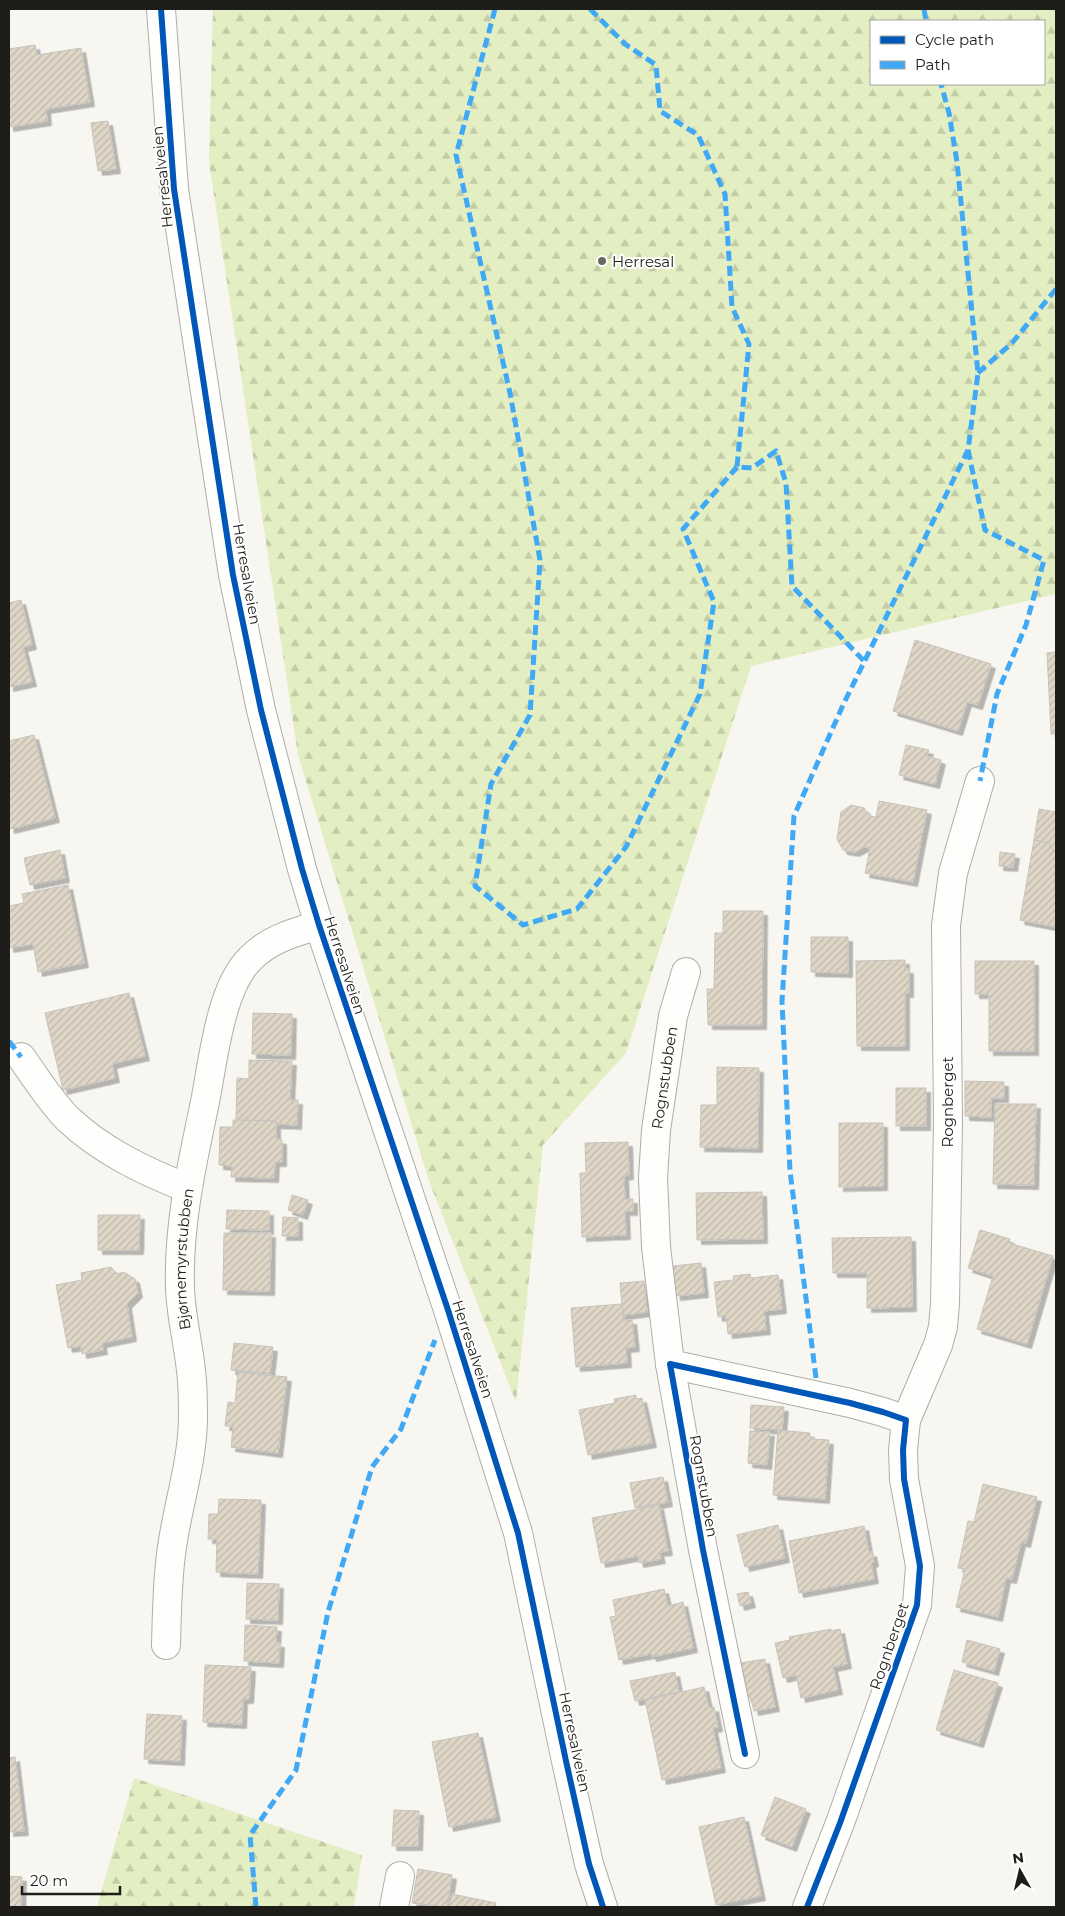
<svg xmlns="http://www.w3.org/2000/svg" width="1065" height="1916" viewBox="0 0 1065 1916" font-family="Montserrat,sans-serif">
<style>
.forest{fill:url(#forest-firs);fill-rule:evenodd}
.building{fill:url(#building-hatch);stroke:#c5c3bf;filter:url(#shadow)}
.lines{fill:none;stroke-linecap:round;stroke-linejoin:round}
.minor-casing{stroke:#aeada8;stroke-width:30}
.minor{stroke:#fefefd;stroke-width:28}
.quiet{stroke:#3fa9f5;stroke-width:5;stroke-dasharray:10 5;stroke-linecap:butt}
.cycleway-casing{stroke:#fff;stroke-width:9}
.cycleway{stroke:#0057b8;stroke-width:6}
.poi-dot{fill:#6a6964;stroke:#fff;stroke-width:2}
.labels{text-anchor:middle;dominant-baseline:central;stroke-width:4;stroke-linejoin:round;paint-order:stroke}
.street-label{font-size:15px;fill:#1e1d19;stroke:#fff}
.poi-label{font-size:15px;fill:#1e1d19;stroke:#fff;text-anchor:start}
</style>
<defs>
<pattern id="forest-firs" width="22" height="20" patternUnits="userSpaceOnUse" patternTransform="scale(1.25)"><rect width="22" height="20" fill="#e3eec2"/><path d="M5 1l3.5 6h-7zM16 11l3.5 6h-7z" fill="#c2cca6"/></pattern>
<pattern id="building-hatch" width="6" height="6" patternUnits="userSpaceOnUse" patternTransform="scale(1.25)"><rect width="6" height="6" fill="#dfd6c6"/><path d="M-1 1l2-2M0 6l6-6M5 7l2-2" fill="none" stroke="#bfb7aa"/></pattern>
<filter id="shadow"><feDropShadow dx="4.5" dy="4.5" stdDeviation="0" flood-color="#0004"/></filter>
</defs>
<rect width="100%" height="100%" fill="#f8f6f0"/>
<g class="forest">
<path d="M213 9H1056V594L751 666 626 1053 543 1145 516 1402 429 1181 298 755 209 162ZM871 21H1044V84H871Z"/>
<path d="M134 1778 362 1855 354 1907H97Z"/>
</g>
<g class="building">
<path d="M35 45 37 55 81 48 90 102 46 109 47 121 9 127V49Z"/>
<path d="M108 121 116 169 98 171 91 123Z"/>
<path d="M21 600 32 645 23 647 32 682 9 687V603Z"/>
<path d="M915 640 991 664 978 705 967 702 958 731 893 711Z"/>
<path d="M1056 652V734H1051L1047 653Z"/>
<path d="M34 735 55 818 10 829 9 823V741Z"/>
<path d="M906 745 929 750 927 756 941 760 935 784 899 775Z"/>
<path d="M879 801 927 810 913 882 865 873 870 848 864 847 855 852 843 850 837 839 841 812 851 805 864 808 870 816 876 817Z"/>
<path d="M1039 809 1056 812V850L1054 852 1049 843 1034 840Z"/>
<path d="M1034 840 1049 843 1054 852 1056 850V927L1020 920Z"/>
<path d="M60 850 65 878 30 885 24 858Z"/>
<path d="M1000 852 1015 854 1013 867 999 866Z"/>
<path d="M68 885 84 963 38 972 33 944 9 948V906L24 903 22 894Z"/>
<path d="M723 911H763L762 1025H708L707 989H714L715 933H723Z"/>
<path d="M811 937H848V973L811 972Z"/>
<path d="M905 960V969H909V993H905V1046H857L856 961Z"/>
<path d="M975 961H1034V1051H989V994H975Z"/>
<path d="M129 993 145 1056 112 1064 115 1078 63 1090 45 1013Z"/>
<path d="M253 1013 292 1014 291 1055 252 1054Z"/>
<path d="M249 1060 292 1061 290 1100H298L297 1125 276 1124V1121L236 1120 237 1078 249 1079Z"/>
<path d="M717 1067 759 1068 758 1148 700 1147 701 1105H717Z"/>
<path d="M965 1081 1004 1082V1098H991V1117L965 1116Z"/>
<rect x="896" y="1088" width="30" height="38"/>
<path d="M995 1104H1036L1034 1185 993 1184Z"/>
<path d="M233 1120 276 1121V1139L282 1140V1162H275L274 1178 231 1177 232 1166 219 1165 220 1127H233Z"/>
<path d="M839 1123H883V1186L839 1187Z"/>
<path d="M628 1142 629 1175 624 1176 625 1199H633V1211H625L626 1235 582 1237 580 1173H586L585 1143Z"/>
<path d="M762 1192 763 1239 697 1240 696 1193Z"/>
<path d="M292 1195 308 1200 303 1215 288 1210Z"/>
<path d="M227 1210 269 1211V1230L226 1229Z"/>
<path d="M98 1215H140L139 1250H98Z"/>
<path d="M283 1217 298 1218V1236H282Z"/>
<path d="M980 1230 1010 1239 1009 1243 1053 1256 1027 1344 977 1329 993 1276 968 1268Z"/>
<path d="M224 1233H271L270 1291 223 1290Z"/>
<path d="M911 1237 912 1307 867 1308V1273H833L832 1238Z"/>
<path d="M701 1263 704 1293 676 1296 673 1266Z"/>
<path d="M111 1267 117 1274 124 1272 135 1279 138 1293 127 1304 132 1337 102 1343 103 1350 82 1354 81 1346 68 1348 56 1285 82 1280 81 1273Z"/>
<path d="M750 1274 751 1278 778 1275 782 1309 764 1311 766 1330 728 1334 726 1315 718 1317 714 1282 734 1280 733 1276Z"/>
<path d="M644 1281 647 1312 623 1315 620 1283Z"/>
<path d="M622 1304 624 1320H632L635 1347 626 1348 627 1363 576 1367 571 1308Z"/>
<path d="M234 1343 273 1347 270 1373 231 1370Z"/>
<path d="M238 1372 287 1377 278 1453 231 1447 233 1426H225L228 1402 235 1403Z"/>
<path d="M636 1395V1399L642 1398 652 1443 588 1455 579 1410 615 1403 614 1399Z"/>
<path d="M751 1405 784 1407 782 1430 750 1428Z"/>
<path d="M778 1430 810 1433V1439L829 1440 825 1499 773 1495Z"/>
<path d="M750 1431 770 1432 767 1465 748 1463Z"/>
<path d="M663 1477 668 1502 635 1508 630 1483Z"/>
<path d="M983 1484 1037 1497 1026 1543 1021 1542 1012 1579 1006 1578 998 1617 956 1607 965 1569 958 1568 968 1521 974 1522Z"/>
<path d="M219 1499 261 1500 258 1574 216 1572 217 1539H208L209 1514H218Z"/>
<path d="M659 1505 668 1551 659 1552 661 1559 639 1563 638 1556 601 1563 592 1518Z"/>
<path d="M778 1525 785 1558 745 1567 737 1535Z"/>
<path d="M864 1526 869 1553 872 1552 874 1562 871 1563 874 1579 799 1593 789 1541Z"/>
<path d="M247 1583 279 1584 278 1620 246 1619Z"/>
<path d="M664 1589 668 1606 683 1602 693 1648 652 1657 651 1654 619 1660 610 1617 616 1616 613 1600Z"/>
<path d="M748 1592 751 1603 740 1606 737 1594Z"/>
<path d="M245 1625 277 1627 276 1643H280L279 1663 244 1661Z"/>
<path d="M831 1629V1631L840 1629 847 1664 833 1667 838 1690 801 1698 796 1675 783 1678 775 1643 790 1640 789 1637Z"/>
<path d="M967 1640 1000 1649 994 1671 962 1662Z"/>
<path d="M765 1659 775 1707 754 1711 751 1698H747L740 1663Z"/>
<path d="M205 1665 251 1667 249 1699H243L242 1724 203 1722Z"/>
<path d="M954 1670 998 1683 979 1743 936 1730Z"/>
<path d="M675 1672 679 1692 635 1701 630 1681Z"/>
<path d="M704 1687 709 1708 714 1707 718 1727 713 1728 721 1768 662 1780 645 1700Z"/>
<path d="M147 1714 182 1716 180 1761 144 1759Z"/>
<path d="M478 1733 496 1817 449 1827 432 1742Z"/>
<path d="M15 1757 24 1831 9 1832V1758Z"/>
<path d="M775 1797 806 1809 792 1847 761 1835Z"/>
<path d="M394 1810 419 1811 418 1846H392Z"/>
<path d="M744 1817 761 1896 716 1905 699 1827Z"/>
<path d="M418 1869 452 1875 447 1907 412 1903Z"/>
<path d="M9 1876 22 1877 21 1907H9Z"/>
<path d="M452 1894 496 1903 495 1907H449Z"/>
</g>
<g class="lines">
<g class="minor-casing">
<g id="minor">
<path d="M161 9 174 189 233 575 261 710 302 869 319 925 448 1310 518 1533 566 1761 589 1864 603 1907"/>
<path d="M21 1057C36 1078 50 1101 68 1119 102 1151 144 1171 187 1188"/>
<path id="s1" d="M670 1364 656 1247 653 1178 656 1130 673 1016 686 972"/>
<path d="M906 1420 938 1345 943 1327 945 1304 948 1122 946 925 953 873 980 781"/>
<path id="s2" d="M166 1645C167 1612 167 1580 172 1547 178 1505 192 1463 193 1420 193 1407 193 1394 192 1381 190 1350 181 1319 180 1288 178 1225 192 1164 205 1102 213 1062 220 988 250 959 269 939 293 933 319 925"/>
<path d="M745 1754 703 1550 670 1364 850 1403 883 1412 906 1420 903 1450 904 1479 920 1566 917 1605 840 1823 807 1907"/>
<path d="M394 1907 400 1876"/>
</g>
</g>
<use href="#minor" class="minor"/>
<g class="quiet">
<path d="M495 9 456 155 510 393 540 560 530 715 491 784 475 886 523 925 577 909 626 847 700 694 714 602 683 529 737 467"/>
<path d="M590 9 625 44 656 65 660 111 698 135 725 194 732 307 749 344 737 467 752 468 776 451 786 483 792 586 864 661"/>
<path d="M924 9 926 21"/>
<path d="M978 373 1012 343 1056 289"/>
<path d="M968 450 985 530 1044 560 1026 625 997 694 980 781"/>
<path d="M9 1041 21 1057"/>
<path d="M816 1378 790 1171 782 1001 794 816 843 705 968 450 978 373 957 162 949 113 941 84"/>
<path d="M256 1907 250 1835 296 1770 328 1612 372 1467 401 1429 435 1340"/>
</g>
<g class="cycleway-casing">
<g id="cycleway">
<path d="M161 9 174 189 233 575 261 710 302 869 319 925 448 1310 518 1533 566 1761 589 1864 603 1907"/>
<path d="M745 1754 703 1550 670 1364 850 1403 883 1412 906 1420 903 1450 904 1479 920 1566 917 1605 840 1823 807 1907"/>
</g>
</g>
<use href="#cycleway" class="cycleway"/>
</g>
<circle class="poi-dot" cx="602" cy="261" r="5"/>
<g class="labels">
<g class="street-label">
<text transform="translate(162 177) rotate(-96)">Herresalveien</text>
<text transform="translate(247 574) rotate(80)">Herresalveien</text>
<text transform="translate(345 965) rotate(72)">Herresalveien</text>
<text stroke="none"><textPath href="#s1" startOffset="288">Rognstubben</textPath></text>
<text transform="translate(947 1102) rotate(-90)">Rognberget</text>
<text stroke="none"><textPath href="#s2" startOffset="389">Bjørnemyrstubben</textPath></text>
<text transform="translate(473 1349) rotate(72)">Herresalveien</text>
<text transform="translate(704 1486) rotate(80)">Rognstubben</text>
<text transform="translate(889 1646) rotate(-71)">Rognberget</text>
<text transform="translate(575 1742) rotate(78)">Herresalveien</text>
</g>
<g class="poi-label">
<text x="612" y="261">Herresal</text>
</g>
</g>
<rect width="1065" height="1916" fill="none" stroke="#1e1d19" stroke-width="20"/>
<rect x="870" y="20" width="175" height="65" fill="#ffffff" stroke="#a5a5a3"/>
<rect x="880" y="36" width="25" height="8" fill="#0057b8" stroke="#a5a5a3"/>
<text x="915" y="45" font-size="15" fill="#1e1d19">Cycle path</text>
<rect x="880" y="61" width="25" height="8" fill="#3fa9f5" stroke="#a5a5a3"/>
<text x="915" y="70" font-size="15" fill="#1e1d19">Path</text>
<g transform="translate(1020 1871) rotate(352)" stroke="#ffffff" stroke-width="4" paint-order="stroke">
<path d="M0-4L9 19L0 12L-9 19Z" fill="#1e1d19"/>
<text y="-8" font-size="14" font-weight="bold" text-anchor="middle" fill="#1e1d19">N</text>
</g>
<path d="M22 1886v8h98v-8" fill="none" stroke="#1e1d19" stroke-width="2.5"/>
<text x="30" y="1886" font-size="15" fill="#1e1d19" stroke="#ffffff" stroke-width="4" paint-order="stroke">20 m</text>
</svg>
